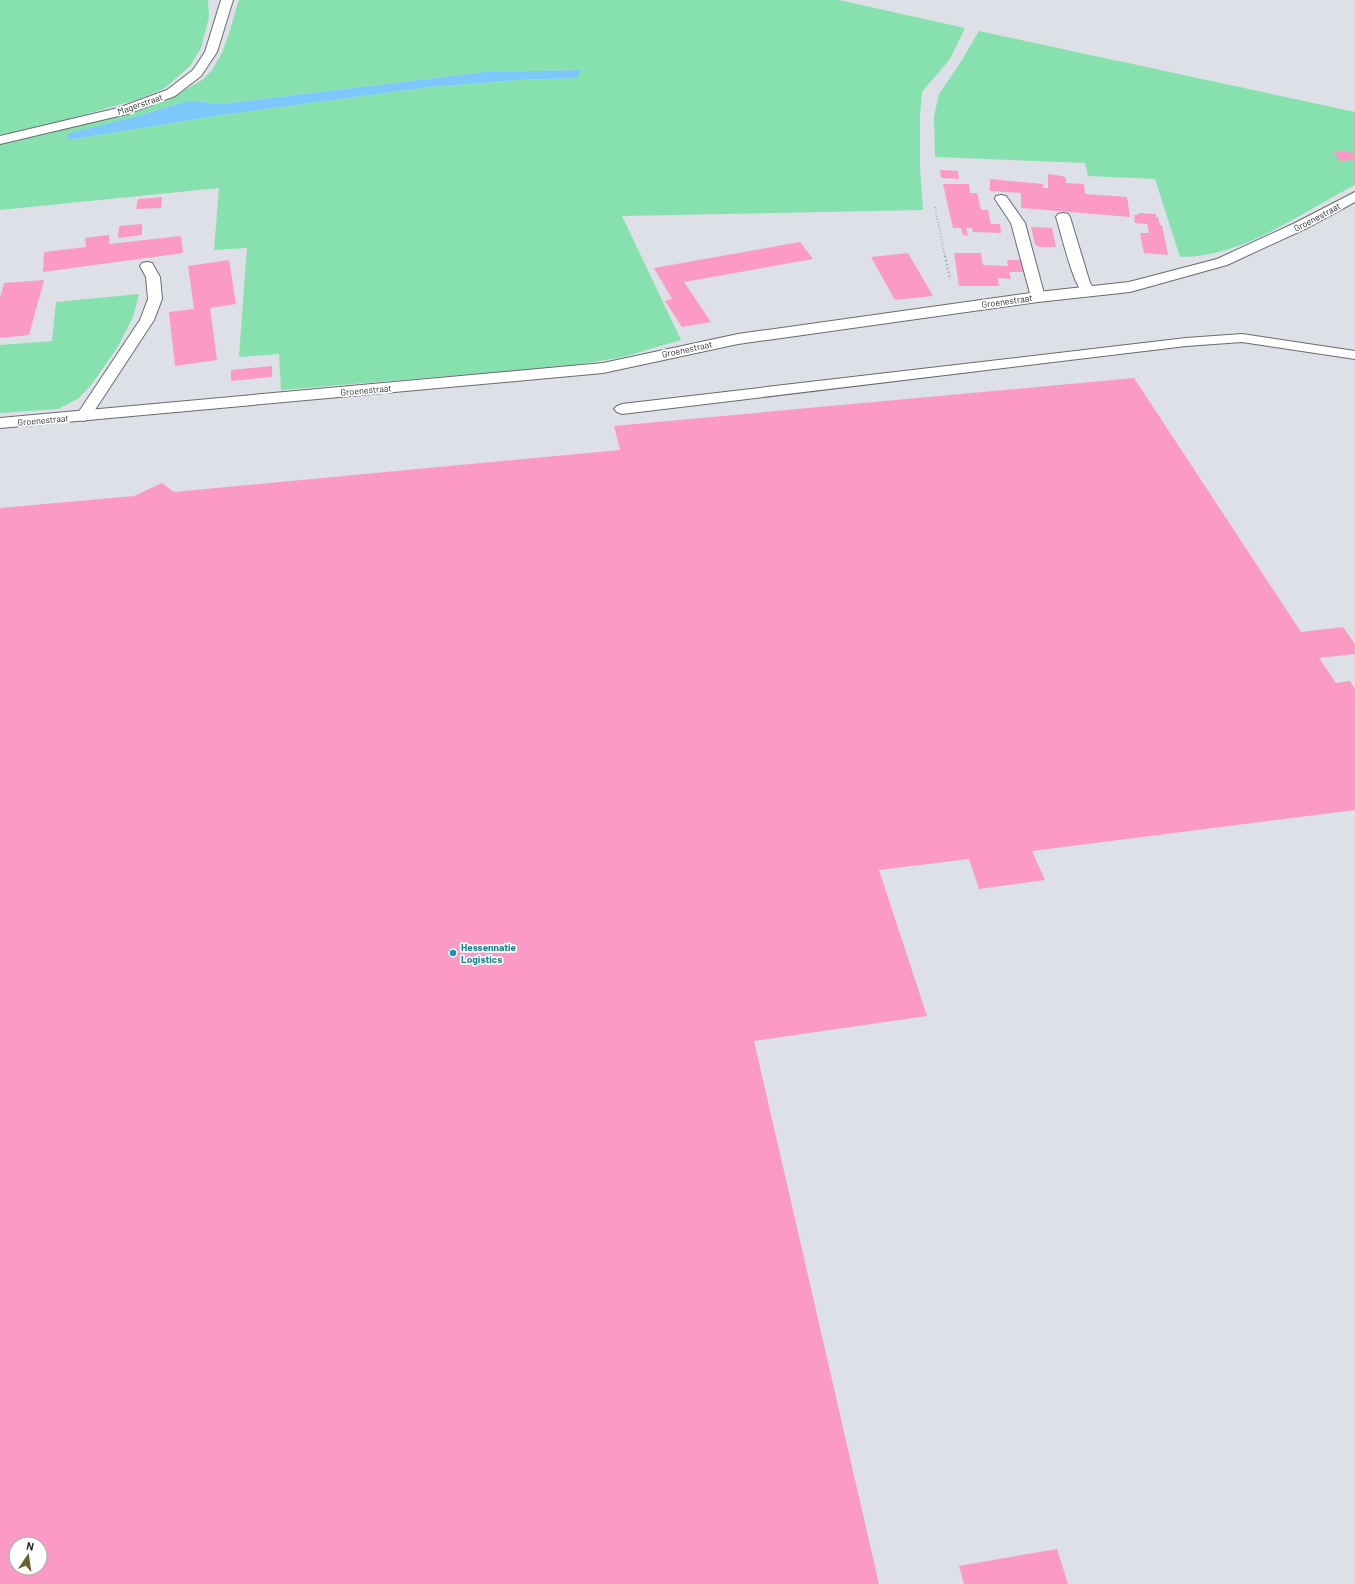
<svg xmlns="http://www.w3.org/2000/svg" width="1355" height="1584" viewBox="0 0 1355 1584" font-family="Barlow,sans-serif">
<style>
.green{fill:#86e1ae;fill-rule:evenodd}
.water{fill:#7dc8fa}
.building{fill:#fc9ac6;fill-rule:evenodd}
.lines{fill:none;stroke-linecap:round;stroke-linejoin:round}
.lane-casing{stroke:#686b70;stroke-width:2}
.street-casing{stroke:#686b70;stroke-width:2}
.path-far1{stroke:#a5a8ad;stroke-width:1.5;stroke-dasharray:1 2;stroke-linecap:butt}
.path{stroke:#a5a8ad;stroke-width:2;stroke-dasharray:1.5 2.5;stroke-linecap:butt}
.lane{fill:#fff;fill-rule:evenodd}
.street{fill:#fff;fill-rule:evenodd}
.culture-dot{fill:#0f9aa8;stroke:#fff;stroke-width:1.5}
.labels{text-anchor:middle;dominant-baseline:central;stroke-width:3.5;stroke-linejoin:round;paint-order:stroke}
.far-street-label{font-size:9px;fill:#2a2b2e;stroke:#fff}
.culture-label{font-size:10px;font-weight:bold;fill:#0d838f;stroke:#fff;text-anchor:start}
</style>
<rect width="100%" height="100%" fill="#dde0e6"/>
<g class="green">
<path d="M0 0H208L209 17 201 48 190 66 165 88 139 99 62 121 0 135Z"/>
<path d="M239 0H839L965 28 950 59 922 92 920 116V168L923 210 622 216 681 340 623 357 570 366 281 390 279 354 239 357 247 248 214 250 219 188 0 210V143L113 116 168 100 202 80 212 70 222 53 228 36ZM580 70 576 78 518 80 429 87 215 116 69 140 67 135 138 116 184 102H199L222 104 485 72Z"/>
<path d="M979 31 1355 112V185C1300 213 1244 257 1180 257L1155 179 1088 176 1085 163 935 157 934 116 939 94 962 60Z"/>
<path d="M139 294 133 317 117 348 92 384 79 398 58 409 0 413V345L52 341 56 302Z"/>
</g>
<path class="water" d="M581 70 577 78 518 80 429 87 215 116 68 140 67 134 138 116 184 102H199L222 104 485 72Z"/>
<g class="building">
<path d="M1333 151H1351L1355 157V160L1340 161Z"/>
<path d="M940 170 958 171 959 179 941 178Z"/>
<path d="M1048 174 1062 176 1066 178V183L1084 184 1085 194 1127 197 1130 217 1021 208V193L990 191V179L1043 184V188H1048Z"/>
<path d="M943 184H969L970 193H977L981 210H988L991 224H1000L1001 233 973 232 972 228H966L968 236 963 235 961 228H953Z"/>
<path d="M162 197 161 208 136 209 138 199Z"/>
<path d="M1138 213 1156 214V217H1158L1160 225H1162L1168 255 1144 253 1140 233H1149L1147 224 1135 223 1134 215H1138Z"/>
<path d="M142 224V235L118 238 119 226Z"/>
<path d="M1031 227 1052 228 1056 247H1039L1035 244Z"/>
<path d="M109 235V244L181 236 183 253 43 272 44 252 86 247 85 238Z"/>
<path d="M800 242 813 259 684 282 711 322 682 327 665 301 672 299 654 268Z"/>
<path d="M908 253 933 296 895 300 871 257Z"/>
<path d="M954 253H981L983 265 1008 266 1007 260H1021L1023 272H1009L1011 279 998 278 999 286H959Z"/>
<path d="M229 260 236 304 210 308 217 360 175 366 169 312 194 309 188 266Z"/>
<path d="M44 280 29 335 0 338V298L4 283Z"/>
<path d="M272 366V377L231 381V370Z"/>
<path d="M1134 378 1301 632 1343 627 1355 644V654L1319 658 1336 683 1350 681 1355 689V810L1032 851 1045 880 979 889 969 859 879 870 927 1016 754 1041 879 1584H0V508L134 496 162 483 174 492 620 450 614 426ZM16 1544H40V1568H16Z"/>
<path d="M1057 1549 1068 1584H964L959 1566Z"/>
</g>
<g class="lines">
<g class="lane-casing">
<g id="lane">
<path d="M1001 195 1006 196 1025 223 1045 297 1043 300 1038 301 1033 300 1031 297 1011 223 995 199 996 196Z"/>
<path d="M1063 213 1068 214 1070 217 1090 283 1096 291 1094 294C1091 295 1088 296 1085 294 1073 288 1061 231 1056 217L1058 214Z"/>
<path d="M147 262 152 263 160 277 162 299 154 320 89 419 84 421 79 419 76 416 140 320 148 299 146 277 140 266 142 263Z"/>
<path d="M1242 334 1355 351V359L1242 342 1186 346 622 414 617 412 614 409 617 406 622 404 1186 338Z"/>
</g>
</g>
<g class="street-casing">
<g id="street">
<path d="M221 0H233L217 52 201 76 175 96 127 114 0 144V136L118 108 167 90 193 70 205 52Z"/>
<path d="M1355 192V202L1305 229 1227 265 1130 292 1038 302 738 344 603 373 0 428V418L603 363 738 334 1038 292 1129 282 1217 259 1295 223Z"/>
</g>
</g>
<path class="path-far1" d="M935 207 945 257"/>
<path class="path" d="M945 256 950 279"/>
<use href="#lane" class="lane"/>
<use href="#street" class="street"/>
</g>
<circle class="culture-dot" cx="453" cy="953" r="4"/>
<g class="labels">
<g class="far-street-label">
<text transform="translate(140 104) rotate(-19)">Magerstraat</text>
<text transform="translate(1317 217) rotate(-28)">Groenestraat</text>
<text transform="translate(1007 301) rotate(-8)">Groenestraat</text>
<text transform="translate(687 349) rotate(-12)">Groenestraat</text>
<text transform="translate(366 390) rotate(-5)">Groenestraat</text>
<text transform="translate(43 420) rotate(-5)">Groenestraat</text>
</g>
<g class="culture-label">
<text x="461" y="947">Hessennatie<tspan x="461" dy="12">Logistics</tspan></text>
</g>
</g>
<g transform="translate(28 1556) rotate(13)"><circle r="19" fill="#ffffff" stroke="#aaaaab"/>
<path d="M0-3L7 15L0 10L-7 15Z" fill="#69612d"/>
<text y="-6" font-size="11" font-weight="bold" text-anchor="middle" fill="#2a2b2e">N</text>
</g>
</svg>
